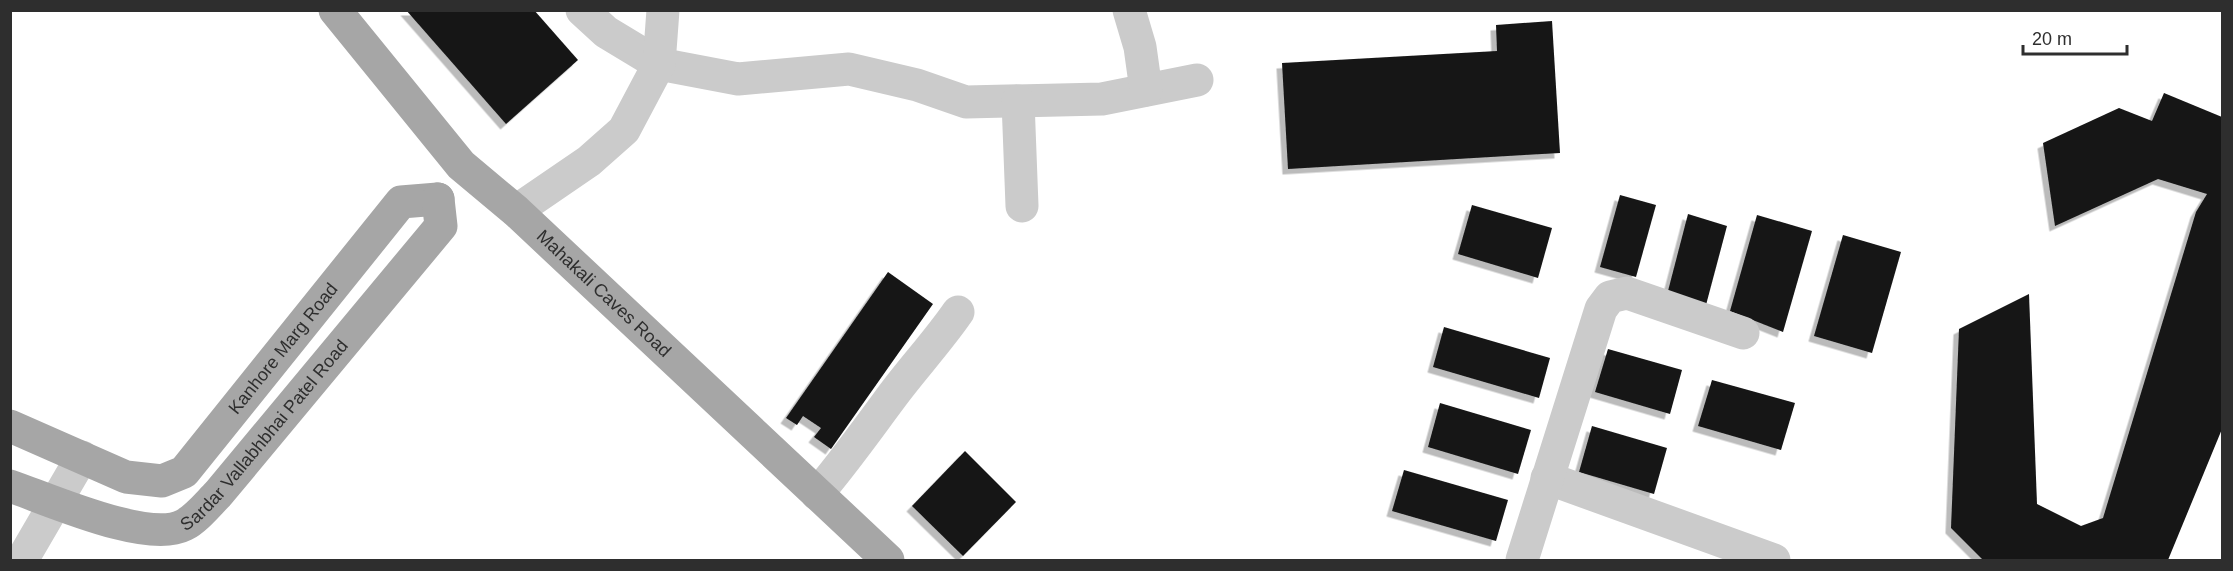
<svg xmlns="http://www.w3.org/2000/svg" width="2233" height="571" viewBox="0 0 2233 571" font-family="Helvetica,sans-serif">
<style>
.building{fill:#151515;filter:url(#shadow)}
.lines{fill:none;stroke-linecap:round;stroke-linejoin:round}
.minor{stroke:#cbcbcb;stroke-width:33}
.major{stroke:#a6a6a6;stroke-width:33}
.labels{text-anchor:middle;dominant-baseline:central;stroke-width:6;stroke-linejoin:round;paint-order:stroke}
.street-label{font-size:18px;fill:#2e2e2e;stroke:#fff}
</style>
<defs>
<filter id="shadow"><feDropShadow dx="-5.5" dy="5.5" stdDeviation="0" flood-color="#0004"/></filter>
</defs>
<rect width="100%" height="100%" fill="#fff"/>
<g class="building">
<path d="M406 10H534L578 60 506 124Z"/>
<path d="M1552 21 1560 153 1288 169 1282 63 1497 51 1496 25Z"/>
<path d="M2164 93 2222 117V429L2168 560H1983L1951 528 1959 329 2029 294 2037 504 2081 526 2103 518 2196 212 2207 194 2158 179 2055 226 2043 143 2119 108 2152 121Z"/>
<path d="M1620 195 1656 205 1636 277 1600 267Z"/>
<path d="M1472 205 1552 228 1538 278 1458 254Z"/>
<path d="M1688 214 1727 226 1706 305 1668 291Z"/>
<path d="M1757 215 1812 231 1783 332 1730 311Z"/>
<path d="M1843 235 1901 252 1872 353 1814 336Z"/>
<path d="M888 272 933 304 831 449 814 437 821 428 803 416 797 425 786 418Z"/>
<path d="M1444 327 1550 358 1539 398 1433 367Z"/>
<path d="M1608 349 1682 370 1670 414 1595 392Z"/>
<path d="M1712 380 1795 403 1781 450 1698 426Z"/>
<path d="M1440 403 1531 430 1518 474 1428 447Z"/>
<path d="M1592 426 1667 448 1654 494 1579 472Z"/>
<path d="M965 451 1016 502 963 556 912 506Z"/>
<path d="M1404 470 1508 500 1496 541 1392 511Z"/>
</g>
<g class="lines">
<g class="minor">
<path d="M582 10 606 32 659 64 738 79 849 69 917 85 966 102 1102 99 1197 80"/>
<path d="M1129 10 1140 47 1146 90"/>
<path d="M1018 101 1022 206"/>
<path d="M516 211 589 161 624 130 659 64 663 10"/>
<path d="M1547 478 1774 560"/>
<path d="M817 494C842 465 864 434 887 403 909 372 936 344 958 312"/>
<path d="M22 560 82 457"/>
<path d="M1522 560 1601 309 1610 297 1627 293 1743 333"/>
</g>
<g class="major">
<path id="s1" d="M335 10 461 165 516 211 888 560"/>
<path id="s2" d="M10 426 126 477 162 481 184 472 401 202 438 199"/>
<path id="s3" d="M10 486C48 499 148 544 184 525 196 519 208 504 218 494L441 226 438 199"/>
</g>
</g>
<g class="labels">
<g class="street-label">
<text stroke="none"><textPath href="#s1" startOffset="392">Mahakali Caves Road</textPath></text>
<text stroke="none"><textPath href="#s2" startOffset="345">Kanhore Marg Road</textPath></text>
<text stroke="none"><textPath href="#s3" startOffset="302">Sardar Vallabhbhai Patel Road</textPath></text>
</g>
</g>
<rect width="2233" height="571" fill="none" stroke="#2e2e2e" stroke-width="24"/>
<path d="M2023 45v9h104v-9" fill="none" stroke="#2e2e2e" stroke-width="3"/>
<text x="2032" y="45" font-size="18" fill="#2e2e2e" stroke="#ffffff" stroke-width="4.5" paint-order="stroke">20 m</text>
</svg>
